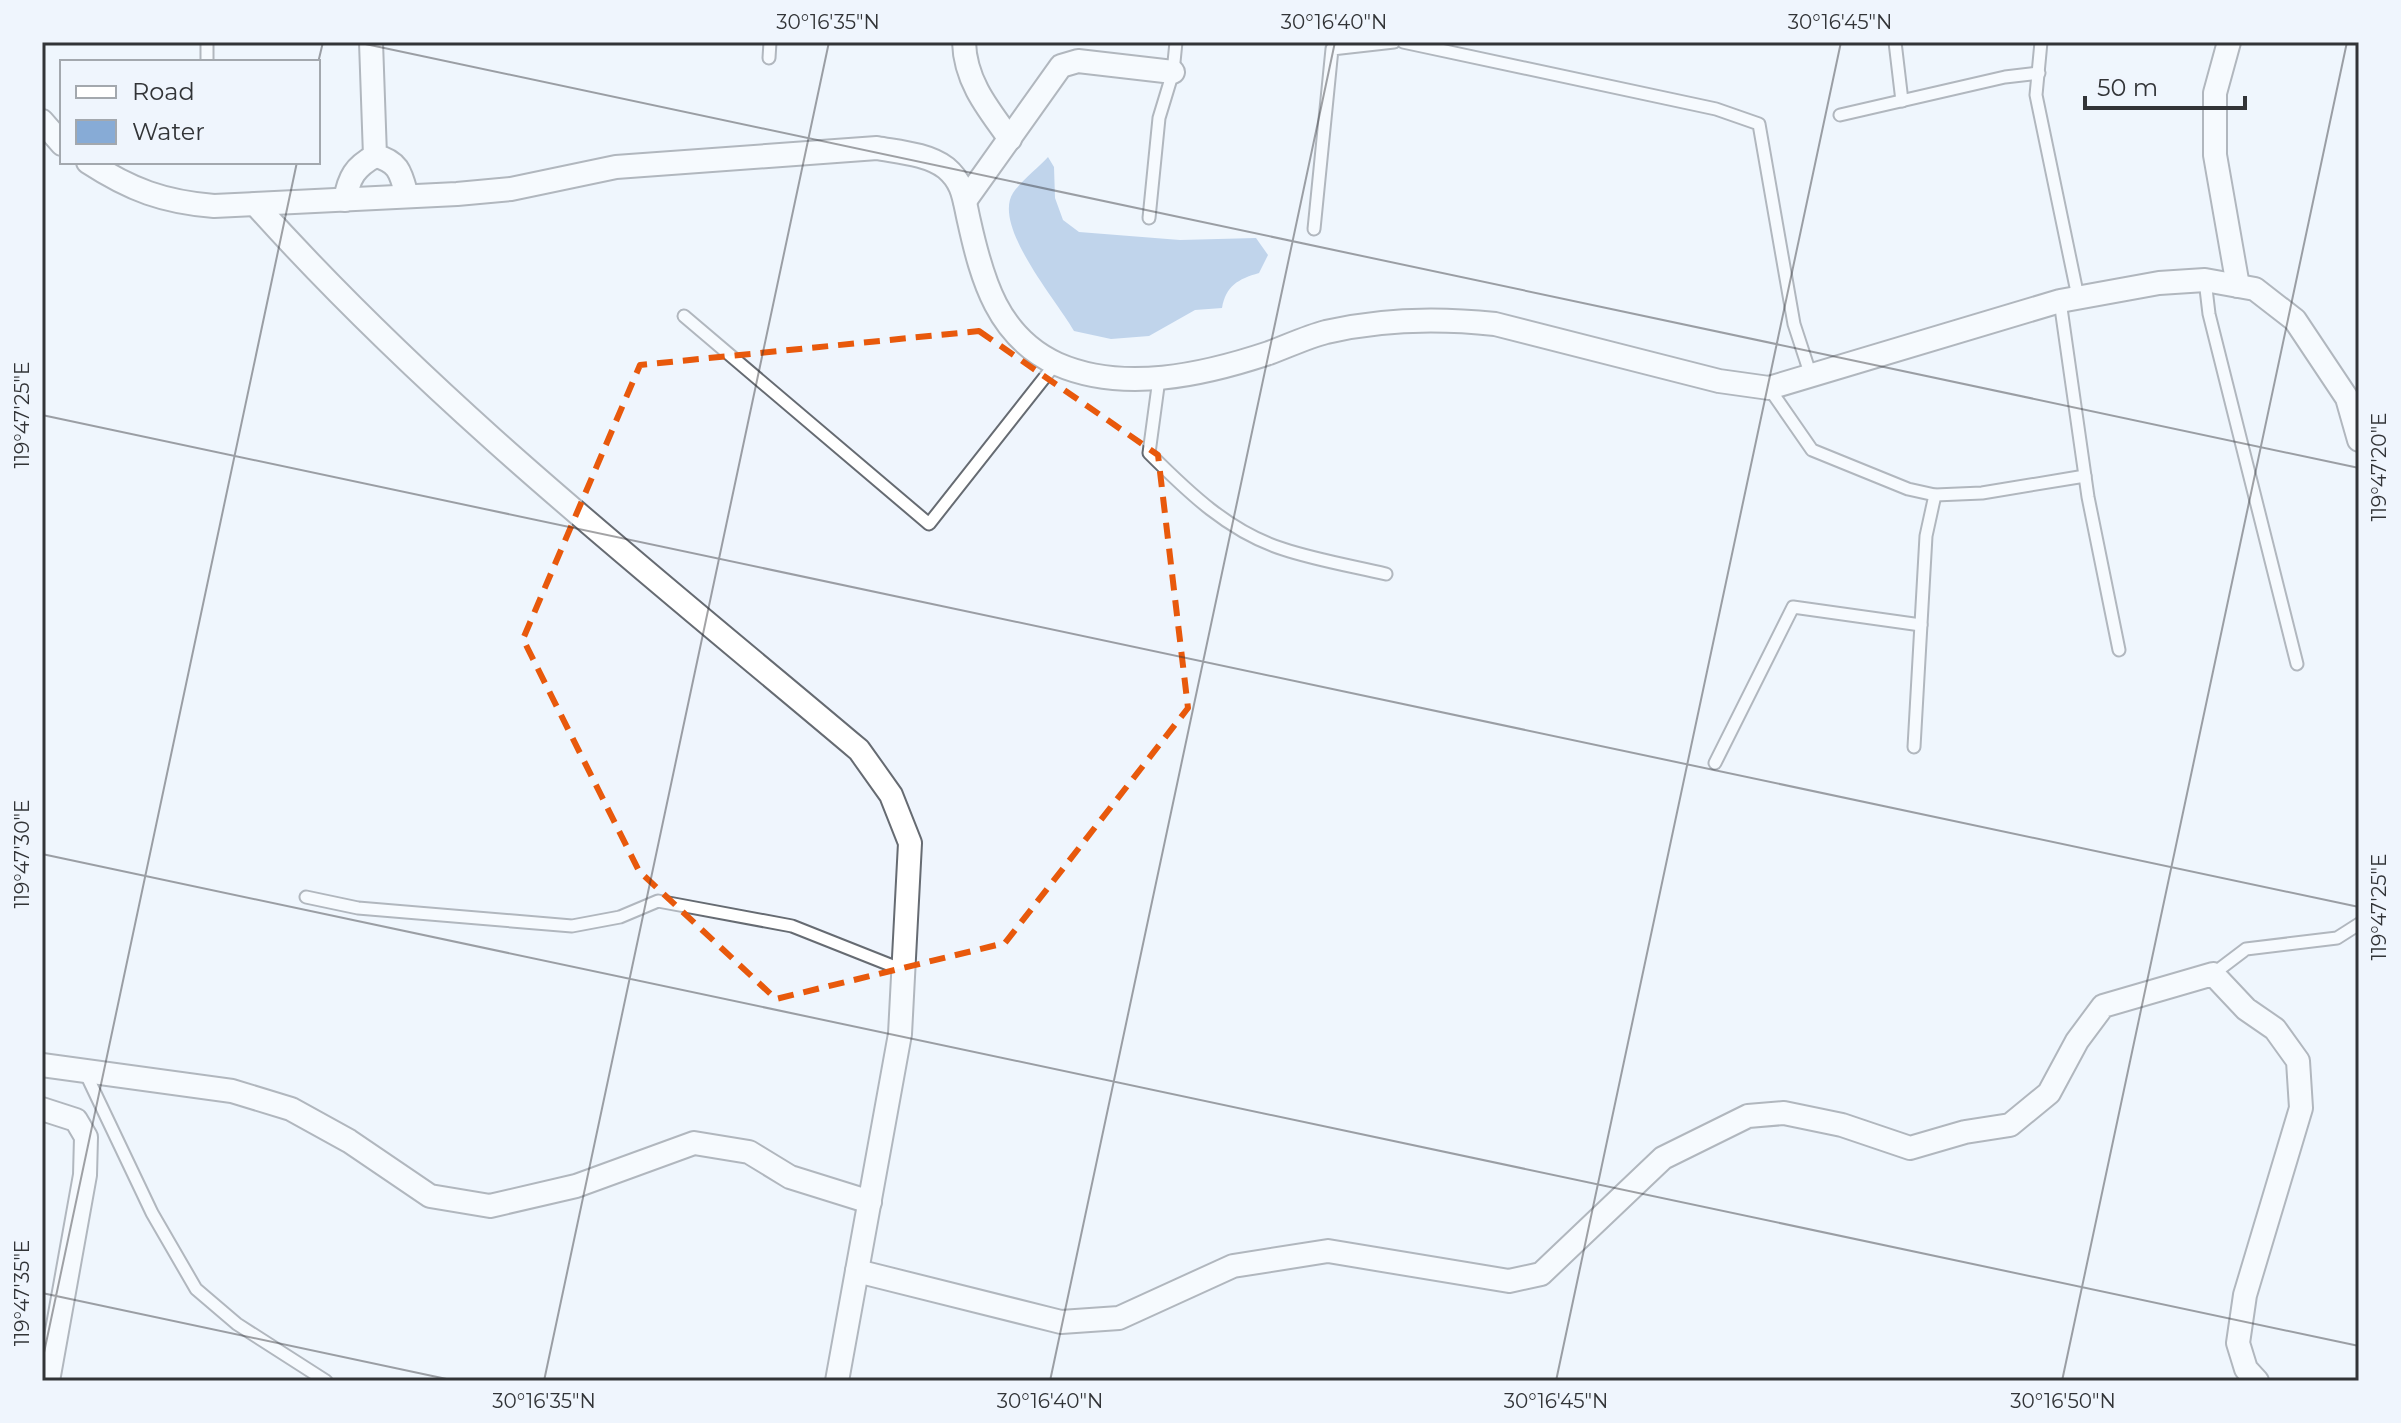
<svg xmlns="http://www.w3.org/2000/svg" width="2401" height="1423" viewBox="0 0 2401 1423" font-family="Montserrat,sans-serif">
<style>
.water{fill:#87abd6}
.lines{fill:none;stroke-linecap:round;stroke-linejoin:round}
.service-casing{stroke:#666b72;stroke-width:15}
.minor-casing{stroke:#666b72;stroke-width:26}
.service{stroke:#fff;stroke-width:11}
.minor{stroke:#fff;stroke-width:22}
.marked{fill:none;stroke:#e8590c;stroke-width:6;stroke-dasharray:16 10;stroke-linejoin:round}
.ticks{fill:none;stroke:#323437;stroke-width:2;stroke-opacity:0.45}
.neatline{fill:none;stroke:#323437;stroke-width:3}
.ticks-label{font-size:20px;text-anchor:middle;fill:#323437}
</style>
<rect width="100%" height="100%" fill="#eff5fd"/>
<path class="water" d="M1048 157 1054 167 1055 198 1063 220 1079 232 1180 240 1256 238 1268 255 1259 273C1238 279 1226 286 1222 308L1195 310 1149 336 1111 339 1074 331C1057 301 992 226 1013 193 1020 182 1039 167 1048 157Z"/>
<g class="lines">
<g class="service-casing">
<g id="service">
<path d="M207 42V62"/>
<path d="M1403 42 1716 109 1759 124 1794 324 1811 376"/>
<path d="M1895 42 1902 101"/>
<path d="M2041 42 2036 95 2078 297"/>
<path d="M769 58 770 42"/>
<path d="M1840 115 2005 77 2039 73"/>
<path d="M1149 218 1159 118 1173 72 1176 42"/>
<path d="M1314 229 1332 49 1394 42"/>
<path d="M2205 280 2209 314 2297 664"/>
<path d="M2060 301 2088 497 2119 650"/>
<path d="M684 316 929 524 1056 363"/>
<path d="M1159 379 1149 453C1188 492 1229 532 1283 549 1316 560 1352 566 1386 574"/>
<path d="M1769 388 1812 450 1908 489 1935 495 1982 493 2085 476"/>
<path d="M1914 747 1926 536 1935 495"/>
<path d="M1715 763 1793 607 1921 625"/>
<path d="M306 897 358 908 572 926 620 917 658 901 792 926 903 970"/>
<path d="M2213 974 2246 949 2337 938 2359 924"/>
<path d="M85 1072 152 1213 196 1289 237 1324 326 1381"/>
</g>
</g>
<g class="minor-casing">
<g id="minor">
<path d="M371 42 375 156C399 161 401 174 407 196"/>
<path d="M964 42C965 81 988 109 1010 139"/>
<path d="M2229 42 2215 93V155L2238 286"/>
<path d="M42 121 62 144"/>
<path d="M88 162C131 190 164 202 214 206L457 194 511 189 616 167 877 148C899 152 928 154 946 168 964 183 964 200 969 221 982 280 998 337 1057 364 1123 393 1203 375 1269 353 1288 346 1307 337 1326 332 1381 319 1439 318 1495 324L1719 381 1769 388 2060 301 2159 283 2205 280 2255 289 2295 320 2347 398 2359 440"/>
<path d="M345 200C349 177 355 167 375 156"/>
<path d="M965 201 1061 66 1078 61 1173 72"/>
<path d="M255 204C437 407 652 575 859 750L891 795 910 843 900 1034 837 1381"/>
<path d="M42 1065 232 1091 291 1109 349 1141 430 1196 490 1206 576 1186 694 1143 749 1152 790 1177 870 1202"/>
<path d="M42 1109 76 1120 86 1137 85 1175 48 1381"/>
<path d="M857 1271 1061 1322 1119 1318 1233 1266 1328 1251 1509 1281 1541 1274 1663 1158 1748 1116 1784 1113 1842 1125 1910 1148 1965 1132 2010 1125 2049 1093 2077 1041 2103 1006 2213 974 2246 1009 2275 1029 2298 1061 2301 1108 2245 1295 2238 1343 2246 1369 2257 1381"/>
</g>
</g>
<use href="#service" class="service"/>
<use href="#minor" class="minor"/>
</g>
<path d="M0 0H2401V1423H0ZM979 331 1158 455 1188 708 1005 943 776 999 639 871 523 639 640 365Z" fill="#eff5fd" fill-opacity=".55" fill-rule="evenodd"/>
<path class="marked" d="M979 331 1158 455 1188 708 1005 943 776 999 639 871 523 639 640 365Z"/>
<path class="ticks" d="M356 42 2359 468M318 63 323 42M42 415 2359 907M42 854 2359 1346M42 1293 456 1381M42 1362 297 162M544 1381 829 42M1050 1381 1335 42M1556 1381 1841 42M2062 1381 2347 42"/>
<rect width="2401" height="1423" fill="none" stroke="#eff5fd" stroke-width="88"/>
<rect x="60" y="60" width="260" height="104" fill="#eff5fd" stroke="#a3a8ae" stroke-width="2"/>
<rect x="76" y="86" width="40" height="12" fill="#ffffff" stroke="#a3a8ae" stroke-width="2"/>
<text x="132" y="100" font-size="24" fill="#323437">Road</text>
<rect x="76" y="120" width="40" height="24" fill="#87abd6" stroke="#a3a8ae" stroke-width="2"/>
<text x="132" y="140" font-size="24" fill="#323437">Water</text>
<path d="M2085 96v12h160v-12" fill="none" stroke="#323437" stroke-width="4"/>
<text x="2097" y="96" font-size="24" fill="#323437" stroke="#eff5fd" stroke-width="6" paint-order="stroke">50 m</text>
<rect x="44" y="44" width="2313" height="1335" class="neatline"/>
<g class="ticks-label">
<text x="828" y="29">30°16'35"N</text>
<text x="1334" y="29">30°16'40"N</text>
<text x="1840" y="29">30°16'45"N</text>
<text transform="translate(22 415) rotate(-90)" y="7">119°47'25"E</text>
<text transform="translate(2379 467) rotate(-90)" y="7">119°47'20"E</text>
<text transform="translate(22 854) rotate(-90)" y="7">119°47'30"E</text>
<text transform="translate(2379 907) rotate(-90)" y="7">119°47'25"E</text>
<text transform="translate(22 1293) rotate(-90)" y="7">119°47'35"E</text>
<text x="544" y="1408">30°16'35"N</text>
<text x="1050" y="1408">30°16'40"N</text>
<text x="1556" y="1408">30°16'45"N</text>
<text x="2063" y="1408">30°16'50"N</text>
</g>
</svg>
